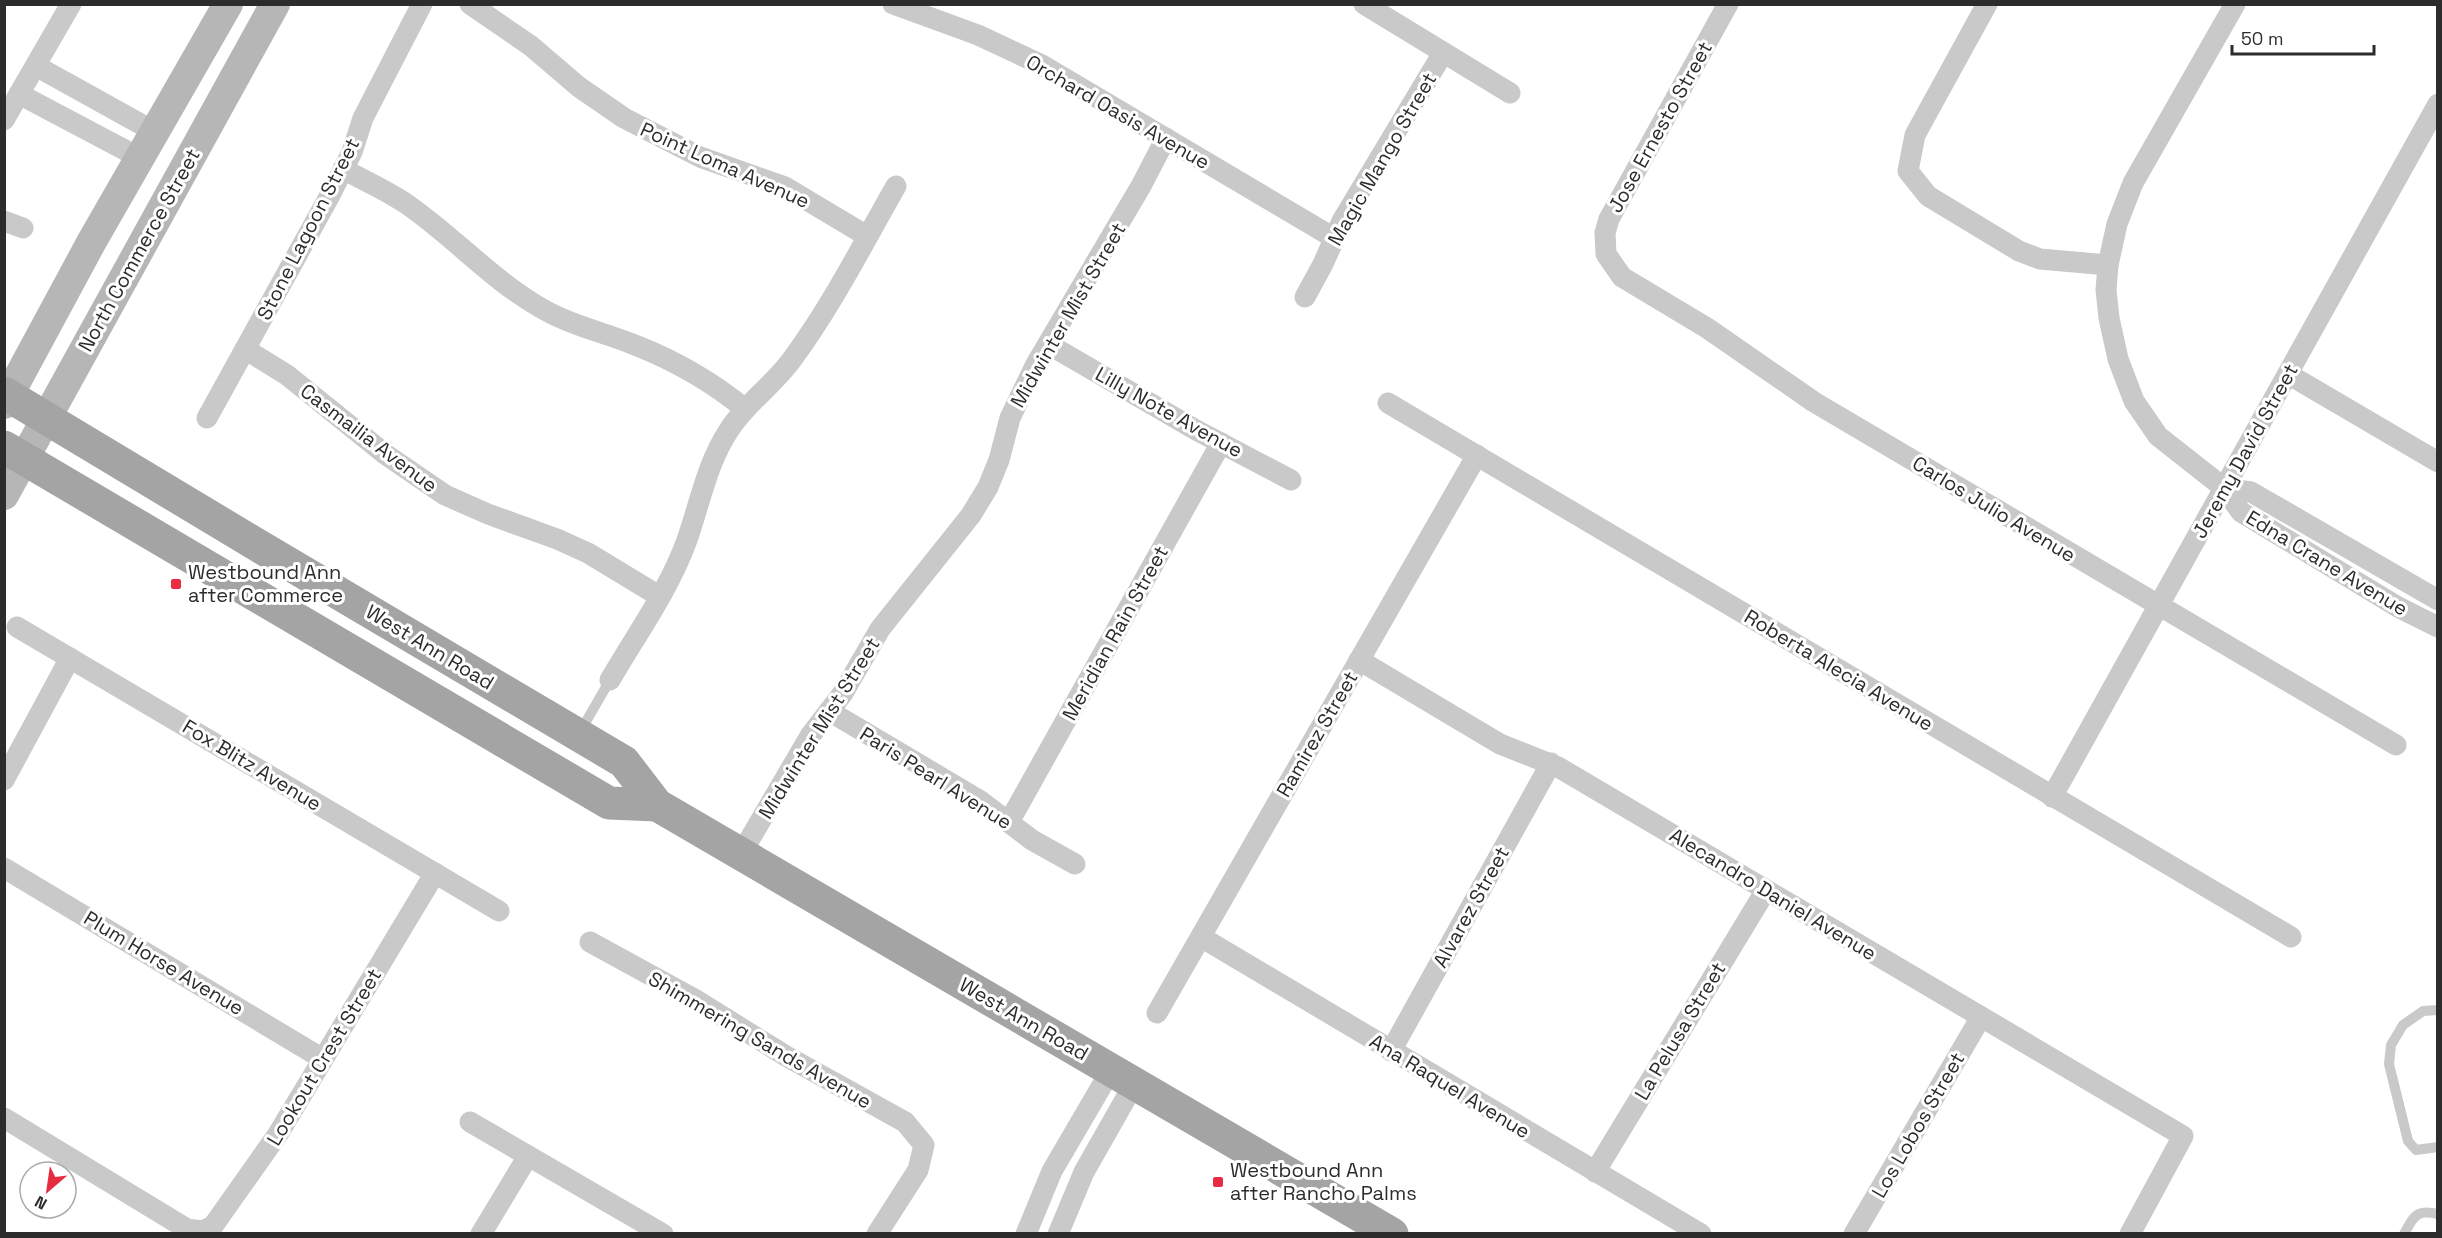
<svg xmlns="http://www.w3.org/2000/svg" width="2442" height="1238" viewBox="0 0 2442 1238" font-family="'Space Grotesk',sans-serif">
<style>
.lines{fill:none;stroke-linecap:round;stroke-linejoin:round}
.lane{stroke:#c9c9c9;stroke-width:10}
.street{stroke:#c9c9c9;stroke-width:21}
.secondary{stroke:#b6b6b6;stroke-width:30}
.primary{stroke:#a4a4a4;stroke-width:33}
.poi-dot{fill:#e72b40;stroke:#fff;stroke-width:2}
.labels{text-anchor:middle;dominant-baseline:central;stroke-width:6;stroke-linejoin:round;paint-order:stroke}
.street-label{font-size:20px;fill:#2c2c2c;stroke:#fff}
.poi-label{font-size:20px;fill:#2c2c2c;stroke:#fff;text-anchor:start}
</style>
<rect width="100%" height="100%" fill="#fff"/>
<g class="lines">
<g class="lane">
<path d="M580 732 610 680"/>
<path d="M2438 1010 2423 1011 2403 1025 2391 1045 2389 1064 2408 1141 2416 1150 2438 1147"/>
<path d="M2404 1234C2414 1216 2416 1209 2438 1214"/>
</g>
<g class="street">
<path d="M470 4 531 46 579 87 624 118 700 157 785 187 867 236"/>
<path d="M893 4 978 35 1042 65 1334 238"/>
<path d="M1364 4 1510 93"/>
<path d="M1728 4 1609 219 1605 233 1606 254 1622 277 1707 328 1814 402 2396 745"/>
<path d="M1987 4 1915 135 1908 171 1928 196 2019 251 2040 259 2108 265"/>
<path d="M2235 4 2133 183 2117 224 2108 265 2106 290 2109 318 2118 359 2134 401 2158 436 2224 488 2241 512 2398 607 2438 627"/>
<path d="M36 66 155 132"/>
<path d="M19 94 140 158"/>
<path d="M4 120 71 4"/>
<path d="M343 169C365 181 388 191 408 205 454 237 492 280 541 308 572 326 603 332 635 345 676 361 711 381 745 409"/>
<path d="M4 221 23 228"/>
<path d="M1305 297 1323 264 1342 221 1443 53"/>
<path d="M1048 344 1196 430 1291 480"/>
<path d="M245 349 287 375 385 454 445 495 488 514 557 539 588 553 659 596"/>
<path d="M2288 374 2438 462"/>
<path d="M1388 403 2291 937"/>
<path d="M207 418 329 197 352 152 363 118 422 4"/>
<path d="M2224 488 2251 492 2438 600"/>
<path d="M17 627 499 911"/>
<path d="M1359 660 1500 744 1558 767 2183 1136 2130 1234"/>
<path d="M610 680C636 635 669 590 687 540 700 503 707 463 729 430 747 402 774 385 793 358 832 305 863 244 896 186"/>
<path d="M829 711 979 800 1032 840 1075 864"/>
<path d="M4 780 70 658"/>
<path d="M2052 797 2438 104"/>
<path d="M1009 822 1221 443"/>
<path d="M741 854 810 736 843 693 880 629 971 515 988 487 999 460 1010 418 1020 397 1036 364 1141 186 1166 138"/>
<path d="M4 868 323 1059"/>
<path d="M1201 937 1701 1234"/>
<path d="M590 942 696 1000 786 1056 905 1122 924 1145 918 1170 877 1234"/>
<path d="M1157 1013 1477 455"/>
<path d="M1391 1051 1551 763"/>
<path d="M4 1118 187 1229 202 1231 213 1226 278 1134 435 873"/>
<path d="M470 1122 663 1234"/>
<path d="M1595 1172 1766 890"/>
<path d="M481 1234 528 1156"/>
<path d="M1026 1234 1052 1171 1111 1070"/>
<path d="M1058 1234 1084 1172 1134 1084"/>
<path d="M1854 1234 1981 1017"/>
</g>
<g class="secondary">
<path d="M4 404 92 241 228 4"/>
<path d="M4 495 275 4"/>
</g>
<g class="primary">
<path d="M4 393 264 549 624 762 657 805 1392 1234"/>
<path d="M4 447 609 803 657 805"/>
</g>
</g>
<g class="poi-dot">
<rect x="170" y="578" width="12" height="12" rx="3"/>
<rect x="1212" y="1176" width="12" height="12" rx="3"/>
</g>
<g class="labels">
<g class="street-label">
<text transform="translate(1118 112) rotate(30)">Orchard Oasis Avenue</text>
<text transform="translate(1660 127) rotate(-61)">Jose Ernesto Street</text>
<text transform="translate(1382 159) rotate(-60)">Magic Mango Street</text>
<text transform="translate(725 165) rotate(24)">Point Loma Avenue</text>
<text transform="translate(308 229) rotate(-63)">Stone Lagoon Street</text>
<text transform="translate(139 250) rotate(-61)">North Commerce Street</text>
<text transform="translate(1068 315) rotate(-60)">Midwinter Mist Street</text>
<text transform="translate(1169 412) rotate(29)">Lilly Note Avenue</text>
<text transform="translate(369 438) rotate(37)">Casmailia Avenue</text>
<text transform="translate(2245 451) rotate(-61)">Jeremy David Street</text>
<text transform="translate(1994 509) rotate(31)">Carlos Julio Avenue</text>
<text transform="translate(2327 563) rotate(31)">Edna Crane Avenue</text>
<text transform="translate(1115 633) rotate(-61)">Meridian Rain Street</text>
<text transform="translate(430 647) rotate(31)">West Ann Road</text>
<text transform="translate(1839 670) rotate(31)">Roberta Alecia Avenue</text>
<text transform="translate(819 728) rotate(-58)">Midwinter Mist Street</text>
<text transform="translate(1317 734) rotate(-60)">Ramirez Street</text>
<text transform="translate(252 765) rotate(31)">Fox Blitz Avenue</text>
<text transform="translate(936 778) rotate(32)">Paris Pearl Avenue</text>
<text transform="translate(1773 894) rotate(31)">Alecandro Daniel Avenue</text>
<text transform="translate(1471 907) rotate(-61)">Alvarez Street</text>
<text transform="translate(164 963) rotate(31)">Plum Horse Avenue</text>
<text transform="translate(1024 1019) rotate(30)">West Ann Road</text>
<text transform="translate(1680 1031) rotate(-59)">La Pelusa Street</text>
<text transform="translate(760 1040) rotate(30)">Shimmering Sands Avenue</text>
<text transform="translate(324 1057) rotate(-59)">Lookout Crest Street</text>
<text transform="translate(1450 1086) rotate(31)">Ana Raquel Avenue</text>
<text transform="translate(1918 1125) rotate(-60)">Los Lobos Street</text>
</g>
<g class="poi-label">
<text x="188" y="572">Westbound Ann<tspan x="188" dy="23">after Commerce</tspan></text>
<text x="1230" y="1170">Westbound Ann<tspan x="1230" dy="23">after Rancho Palms</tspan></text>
</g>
</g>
<rect width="2442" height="1238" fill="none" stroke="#2c2c2c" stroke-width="12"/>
<g transform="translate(48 1190) rotate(209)"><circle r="28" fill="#ffffff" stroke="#ababab" stroke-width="1.5"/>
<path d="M0-4.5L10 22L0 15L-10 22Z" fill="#e72b40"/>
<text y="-9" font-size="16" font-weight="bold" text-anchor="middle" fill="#2c2c2c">N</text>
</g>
<path d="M2232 45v9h142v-9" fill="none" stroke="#2c2c2c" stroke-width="3"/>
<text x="2241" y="45" font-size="18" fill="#2c2c2c" stroke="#ffffff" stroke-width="4.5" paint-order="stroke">50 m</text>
</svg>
